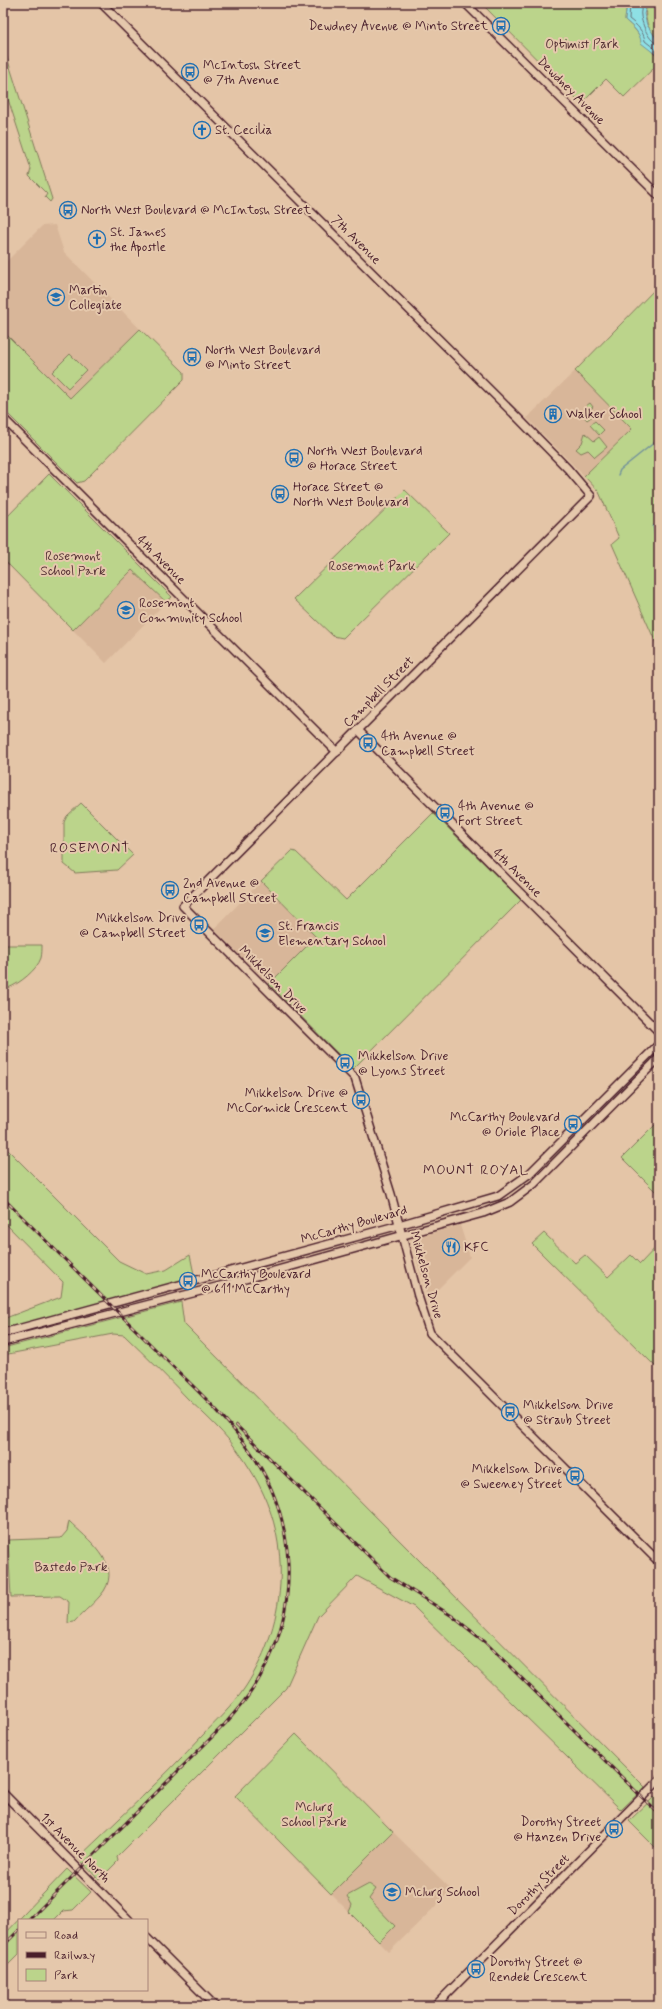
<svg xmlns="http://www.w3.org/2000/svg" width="662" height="2009" viewBox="0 0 662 2009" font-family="Mynerve,sans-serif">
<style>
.built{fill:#d8b699}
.green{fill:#bbd48b;stroke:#827a5b}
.water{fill:#8ee0e5;stroke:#73939b}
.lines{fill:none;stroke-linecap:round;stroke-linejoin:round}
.shore{stroke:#656c75;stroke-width:1}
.stream{stroke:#73939b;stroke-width:1.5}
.secondary-casing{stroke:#4a1f2b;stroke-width:10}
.secondary{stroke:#e5c8ac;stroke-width:7}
.rail-casing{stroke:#4a1f2b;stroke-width:3}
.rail{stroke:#e5c8ac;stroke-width:1.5;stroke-dasharray:4.5;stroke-linecap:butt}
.labels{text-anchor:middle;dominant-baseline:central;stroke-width:4;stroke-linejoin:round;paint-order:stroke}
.poi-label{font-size:13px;fill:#4a1f2b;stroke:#e5c8ac;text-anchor:start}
.park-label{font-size:13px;fill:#553135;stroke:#e5c8ac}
.street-label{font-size:13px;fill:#4a1f2b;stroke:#e5c8ac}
.neighbourhood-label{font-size:14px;letter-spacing:1px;fill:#4a1f2b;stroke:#e5c8ac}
</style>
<rect width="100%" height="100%" fill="#e4c5a7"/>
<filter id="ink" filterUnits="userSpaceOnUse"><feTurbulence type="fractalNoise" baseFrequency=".025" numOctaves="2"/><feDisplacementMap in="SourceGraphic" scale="8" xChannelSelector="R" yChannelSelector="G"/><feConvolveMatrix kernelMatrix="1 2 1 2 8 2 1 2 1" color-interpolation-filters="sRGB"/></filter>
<g filter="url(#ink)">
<g class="built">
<path d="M55 225 64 252 140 329 70 399 3 331V265L42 226Z"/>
<path d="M575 371 632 429 584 476 527 418Z"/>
<path d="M132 570 166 602 106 663 73 630Z"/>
<path d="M261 881 317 937 269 984 214 929Z"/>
<path d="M460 1225 470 1257 431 1296 427 1297 411 1239Z"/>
<path d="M393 1832 452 1890 389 1952 331 1894Z"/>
</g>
<g class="green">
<path d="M481 3H627L625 20 633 27 654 54 659 57V65H657L624 97 606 79 581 104Z"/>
<path d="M647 3H659V42C648 30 643 18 647 3Z"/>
<path d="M3 45 52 199 50 202 45 197 47 194 29 176 31 169 3 84Z"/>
<path d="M659 285V650L612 544 619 538 599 492 584 476 632 429 575 371Z"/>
<path d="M140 329 184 372V380L84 481 77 483 3 409V331L70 398Z"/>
<path d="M70 354 86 370 68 388 52 372Z"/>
<path d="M590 403 593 407 589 410 594 415 587 420 582 414 588 409 586 406Z"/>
<path d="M595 421 604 430 599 435 590 425Z"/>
<path d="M585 433 594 441 599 437 607 447 595 457 588 450 581 453 576 449 582 443Z"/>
<path d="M49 474 172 597 166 602 132 570 73 630 3 559V521Z"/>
<path d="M405 490 449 533 343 638 333 636 294 599Z"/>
<path d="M81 803 133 855 117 870 75 873 64 864V822L67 816Z"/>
<path d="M433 813 521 900 353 1069 269 984 316 937 261 881 292 851 296 852 346 900Z"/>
<path d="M3 945H42C42 949 42 954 41 958 37 970 19 984 8 988L3 985Z"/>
<path d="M659 1121V1195L622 1158Z"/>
<path d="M3 1145 119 1261 146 1274 166 1270 190 1255 195 1279 42 1321 3 1329V1319L61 1297 63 1282 3 1221Z"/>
<path d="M544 1233 575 1263 585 1255 608 1277 631 1255 640 1264 659 1244V1370L532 1244Z"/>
<path d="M181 1302 184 1324 645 1787 621 1810 414 1607 357 1576 318 1616 286 1688 117 1857 118 1861 99 1880 78 1858C120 1818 163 1778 202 1736 217 1720 234 1705 246 1686 289 1619 293 1537 250 1469 234 1442 212 1421 189 1400 168 1378 146 1356 124 1335L113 1334 3 1355V1348Z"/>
<path d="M69 1521C87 1539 122 1563 104 1591 96 1602 83 1612 74 1622L68 1623 69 1602 60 1596 11 1597 8 1540 61 1538 67 1531Z"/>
<path d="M296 1734 393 1832 331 1894 235 1796Z"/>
<path d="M654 1797 659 1802V1851L629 1821Z"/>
<path d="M67 1869 91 1892 73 1910 63 1911 54 1920H19V1954L3 1970V1936Z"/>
<path d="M369 1884 376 1889 369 1899 395 1926 379 1942 349 1912 352 1905 347 1896Z"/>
</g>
<g class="water">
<path d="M627 3H647L644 14 647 25 659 42V57L641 43C641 33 632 26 625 20Z"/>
<path d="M659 521V543L655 539 653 526Z"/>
</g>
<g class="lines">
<g class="shore">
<path d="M630 3 629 19C637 25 644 32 645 41L659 52"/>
<path d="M643 3C642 7 640 12 641 16 642 24 649 43 659 44"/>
</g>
<path class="stream" d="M618 475 620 470 655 442 659 441"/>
<g class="secondary-casing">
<g id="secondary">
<path d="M101 3 519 419 568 469 591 496 183 906 355 1078 391 1194 418 1296 430 1333 659 1562"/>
<path d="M465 3 659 196"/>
<path d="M3 418 337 752"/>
<path d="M358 730 659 1032"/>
<path d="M3 1333 392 1227 498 1196 529 1174 659 1044"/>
<path d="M3 1342 220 1286 483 1213 510 1202 534 1184 659 1058"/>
<path d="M3 1793 129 1920"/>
<path d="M147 1938 215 2006"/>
<path d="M435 2006 659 1780"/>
</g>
</g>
<use href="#secondary" class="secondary"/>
<g class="rail-casing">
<g id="rail">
<path d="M3 1198C53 1248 104 1298 154 1348 187 1381 224 1413 250 1451 297 1518 301 1606 260 1677 251 1694 238 1709 225 1724L29 1920"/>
<path d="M236 1425 390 1577 452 1616 485 1642 659 1814"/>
<path d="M3 1946 19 1930"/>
</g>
</g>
<use href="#rail" class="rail"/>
</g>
</g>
<defs>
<g id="bus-ring" transform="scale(0.9)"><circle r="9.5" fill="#e5c8ac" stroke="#1f6fb2" stroke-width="1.5"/><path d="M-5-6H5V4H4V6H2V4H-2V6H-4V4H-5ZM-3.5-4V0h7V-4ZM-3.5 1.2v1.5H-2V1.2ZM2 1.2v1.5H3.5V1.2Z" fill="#1f6fb2"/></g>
<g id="church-ring" transform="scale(0.9)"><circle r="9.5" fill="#e5c8ac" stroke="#1f6fb2" stroke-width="1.5"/><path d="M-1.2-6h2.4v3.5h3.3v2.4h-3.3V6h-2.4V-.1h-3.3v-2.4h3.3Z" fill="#1f6fb2"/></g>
<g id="school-ring" transform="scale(0.9)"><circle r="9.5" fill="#e5c8ac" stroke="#1f6fb2" stroke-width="1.5"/><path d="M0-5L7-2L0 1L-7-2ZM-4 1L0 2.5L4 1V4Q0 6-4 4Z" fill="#1f6fb2"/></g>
<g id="building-ring" transform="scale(0.9)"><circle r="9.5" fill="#e5c8ac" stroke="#1f6fb2" stroke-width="1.5"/><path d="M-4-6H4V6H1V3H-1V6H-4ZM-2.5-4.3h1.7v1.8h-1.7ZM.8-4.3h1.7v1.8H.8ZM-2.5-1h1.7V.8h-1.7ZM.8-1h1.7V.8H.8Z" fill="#1f6fb2"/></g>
<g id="restaurant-ring" transform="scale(0.9)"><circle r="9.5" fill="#e5c8ac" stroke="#1f6fb2" stroke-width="1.5"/><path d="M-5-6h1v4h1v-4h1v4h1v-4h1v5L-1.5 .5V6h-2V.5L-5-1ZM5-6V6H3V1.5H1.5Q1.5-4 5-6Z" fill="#1f6fb2"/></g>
</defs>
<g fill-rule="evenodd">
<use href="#bus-ring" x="501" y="26"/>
<use href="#bus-ring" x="190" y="72"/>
<use href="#church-ring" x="202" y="130"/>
<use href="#bus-ring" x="68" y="210"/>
<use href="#church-ring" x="97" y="239"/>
<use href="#school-ring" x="56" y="297"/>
<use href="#bus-ring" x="192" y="357"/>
<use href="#building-ring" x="553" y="414"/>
<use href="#bus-ring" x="294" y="458"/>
<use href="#bus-ring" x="280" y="494"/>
<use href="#school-ring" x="126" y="610"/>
<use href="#bus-ring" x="368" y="743"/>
<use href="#bus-ring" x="445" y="813"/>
<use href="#bus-ring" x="170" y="890"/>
<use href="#bus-ring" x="199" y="925"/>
<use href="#school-ring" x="265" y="933"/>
<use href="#bus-ring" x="345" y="1063"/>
<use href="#bus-ring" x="361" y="1100"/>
<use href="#bus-ring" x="573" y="1124"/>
<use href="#restaurant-ring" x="451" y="1247"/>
<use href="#bus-ring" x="188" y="1281"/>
<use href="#bus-ring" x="510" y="1412"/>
<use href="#bus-ring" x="575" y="1476"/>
<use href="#bus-ring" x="614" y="1829"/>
<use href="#school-ring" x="392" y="1892"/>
<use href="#bus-ring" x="476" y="1969"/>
</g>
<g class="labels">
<g class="poi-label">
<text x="488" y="26" text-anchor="end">Dewdney Avenue @ Minto Street</text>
<text x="203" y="65">McIntosh Street<tspan x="203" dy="15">@ 7th Avenue</tspan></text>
<text x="215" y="130">St. Cecilia</text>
<text x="81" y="210">North West Boulevard @ McIntosh Street</text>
<text x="110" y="232">St. James<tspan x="110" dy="15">the Apostle</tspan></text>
<text x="69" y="290">Martin<tspan x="69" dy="15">Collegiate</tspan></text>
<text x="205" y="350">North West Boulevard<tspan x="205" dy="15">@ Minto Street</tspan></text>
<text x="566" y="414">Walker School</text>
<text x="307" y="451">North West Boulevard<tspan x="307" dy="15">@ Horace Street</tspan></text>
<text x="293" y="487">Horace Street @<tspan x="293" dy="15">North West Boulevard</tspan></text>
<text x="139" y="603">Rosemont<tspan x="139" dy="15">Community School</tspan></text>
<text x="381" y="736">4th Avenue @<tspan x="381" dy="15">Campbell Street</tspan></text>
<text x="458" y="806">4th Avenue @<tspan x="458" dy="15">Fort Street</tspan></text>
<text x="183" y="883">2nd Avenue @<tspan x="183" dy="15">Campbell Street</tspan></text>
<text x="186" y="918" text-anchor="end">Mikkelson Drive<tspan x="186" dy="15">@ Campbell Street</tspan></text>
<text x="278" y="926">St. Francis<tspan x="278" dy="15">Elementary School</tspan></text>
<text x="358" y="1056">Mikkelson Drive<tspan x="358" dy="15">@ Lyons Street</tspan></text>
<text x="348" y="1093" text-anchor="end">Mikkelson Drive @<tspan x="348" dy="15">McCormick Crescent</tspan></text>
<text x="560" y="1117" text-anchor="end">McCarthy Boulevard<tspan x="560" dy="15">@ Oriole Place</tspan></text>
<text x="464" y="1247">KFC</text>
<text x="201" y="1274">McCarthy Boulevard<tspan x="201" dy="15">@ 611 McCarthy</tspan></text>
<text x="523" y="1405">Mikkelson Drive<tspan x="523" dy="15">@ Straub Street</tspan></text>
<text x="562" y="1469" text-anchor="end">Mikkelson Drive<tspan x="562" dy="15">@ Sweeney Street</tspan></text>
<text x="601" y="1822" text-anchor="end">Dorothy Street<tspan x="601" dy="15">@ Hanzen Drive</tspan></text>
<text x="405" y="1892">Mclurg School</text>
<text x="489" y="1962">Dorothy Street @<tspan x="489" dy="15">Rendek Crescent</tspan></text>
</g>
<g class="park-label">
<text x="582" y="44">Optimist Park</text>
<text x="73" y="556">Rosemont<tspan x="73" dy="15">School Park</tspan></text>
<text x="372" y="566">Rosemont Park</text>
<text x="71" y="1567">Bastedo Park</text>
<text x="314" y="1807">Mclurg<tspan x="314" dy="15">School Park</tspan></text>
</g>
<g class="street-label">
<text transform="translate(571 91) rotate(45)">Dewdney Avenue</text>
<text transform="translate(356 240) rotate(45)">7th Avenue</text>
<text transform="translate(161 560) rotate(45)">4th Avenue</text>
<text transform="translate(379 692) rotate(-45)">Campbell Street</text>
<text transform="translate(517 873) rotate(45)">4th Avenue</text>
<text transform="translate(273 980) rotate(45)">Mikkelson Drive</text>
<text transform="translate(354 1225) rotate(-16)">McCarthy Boulevard</text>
<text transform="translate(426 1275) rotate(74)">Mikkelson Drive</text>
<text transform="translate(75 1848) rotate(45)">1st Avenue North</text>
<text transform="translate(539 1885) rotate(-45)">Dorothy Street</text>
</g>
<g class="neighbourhood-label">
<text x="90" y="848">ROSEMONT</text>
<text x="476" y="1170">MOUNT ROYAL</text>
</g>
</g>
<rect width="662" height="2009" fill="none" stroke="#e5c8ac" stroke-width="16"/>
<rect x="8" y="8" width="646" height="1993" fill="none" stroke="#4a1f2b" stroke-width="1.5" filter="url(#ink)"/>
<rect x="18" y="1919" width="130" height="72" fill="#e5c8ac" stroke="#a78478"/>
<rect x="26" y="1932" width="20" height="6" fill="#e5c8ac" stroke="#a78478"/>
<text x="54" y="1939" font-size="12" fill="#4a1f2b">Road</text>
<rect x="26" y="1952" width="20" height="6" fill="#4a1f2b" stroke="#a78478"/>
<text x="54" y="1959" font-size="12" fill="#4a1f2b">Railway</text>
<rect x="26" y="1969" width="20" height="12" fill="#bbd48b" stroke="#a78478"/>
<text x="54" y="1979" font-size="12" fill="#4a1f2b">Park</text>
</svg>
